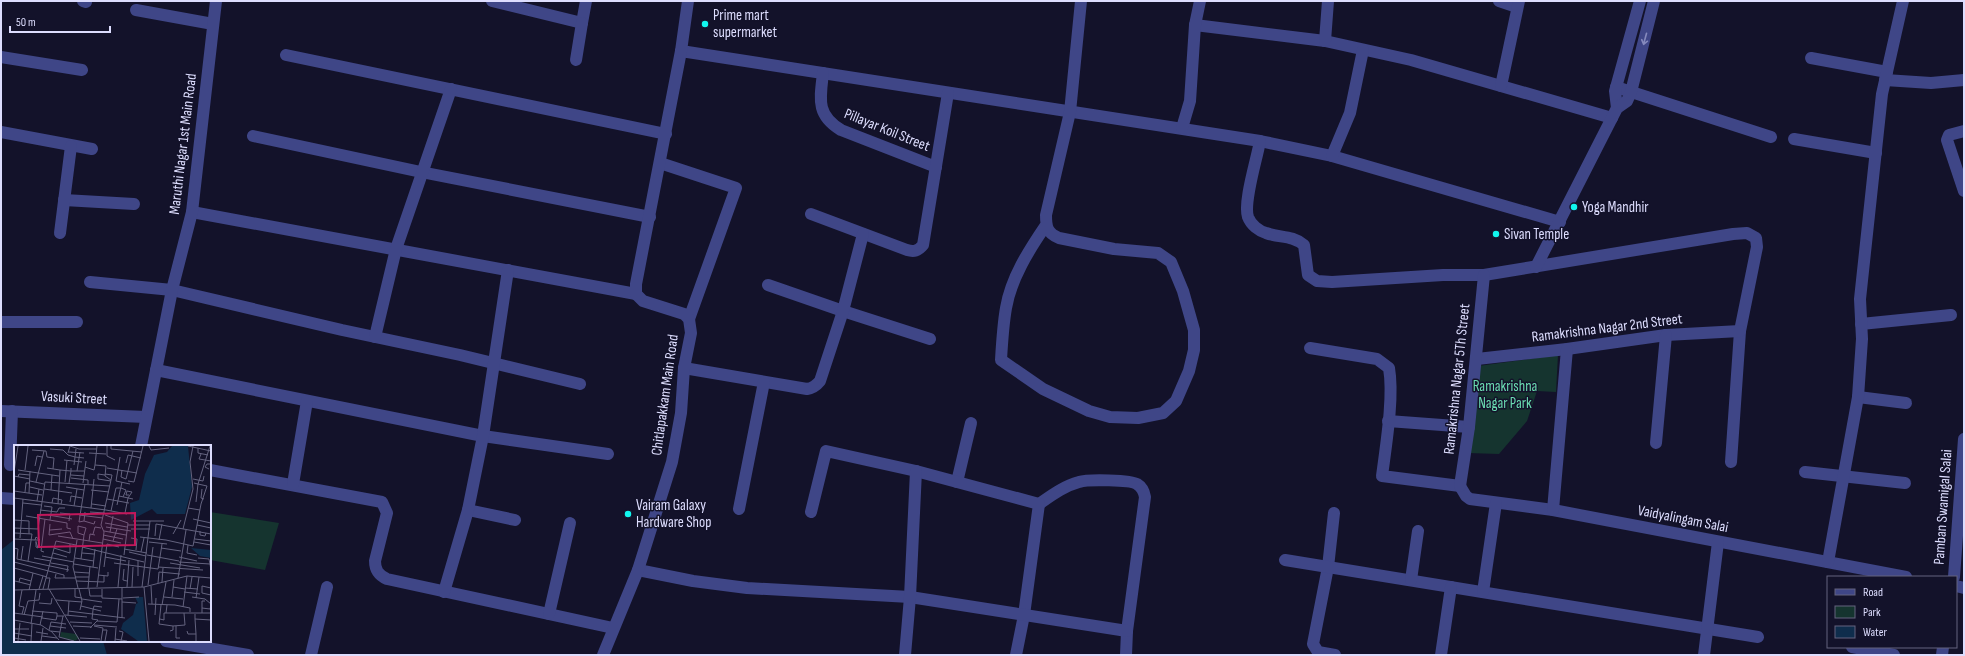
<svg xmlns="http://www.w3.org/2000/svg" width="1965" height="656" viewBox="0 0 1965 656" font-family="'Sofia Sans Condensed',sans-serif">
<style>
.green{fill:#15342f}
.water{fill:#0f2d4c}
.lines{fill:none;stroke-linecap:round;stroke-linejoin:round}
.minor{stroke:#3f4687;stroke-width:12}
.oneway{stroke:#868abd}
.poi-dot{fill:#11f6ee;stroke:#13122a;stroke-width:1.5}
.labels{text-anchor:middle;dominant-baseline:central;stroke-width:3;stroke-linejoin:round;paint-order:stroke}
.poi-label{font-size:15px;fill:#ddddfe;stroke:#13122a;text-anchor:start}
.street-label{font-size:15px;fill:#ddddfe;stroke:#13122a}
.park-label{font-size:15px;fill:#6adcb1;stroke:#13122a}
.inset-road{fill:none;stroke:#64637f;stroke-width:1}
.view{fill:#c2185b;fill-opacity:0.15;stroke:#c2185b;stroke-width:2}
.inset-edge{fill:none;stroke:#ddddfe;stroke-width:2}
</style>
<rect width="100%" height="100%" fill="#13122a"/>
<g class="green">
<path d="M1558 355 1556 392 1537 391 1527 421 1499 454 1468 453 1478 366Z"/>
<path d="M210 512 279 523 265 570 210 560Z"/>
</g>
<path class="water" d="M15 539V641H103L107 655H1V550Z"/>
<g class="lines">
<g class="minor">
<path d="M83 1 86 2"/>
<path d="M492 1 582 23 586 1"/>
<path d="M1499 1 1517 7"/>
<path d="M136 10 213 24"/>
<path d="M1195 25 1325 41 1411 60 1612 118"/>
<path d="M1325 41 1328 1"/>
<path d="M681 51 1260 141 1332 156 1560 222"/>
<path d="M286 55 666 134"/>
<path d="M1 57 82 70"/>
<path d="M1811 58 1887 72"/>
<path d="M576 60 582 23"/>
<path d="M823 73C820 99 816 115 841 130L936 167"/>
<path d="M1885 80 1931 83 1964 80"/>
<path d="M1501 86 1519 1"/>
<path d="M1616 87 1771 137"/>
<path d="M1617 108 1615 91 1640 1"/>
<path d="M1182 128 1190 101 1195 25 1200 1"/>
<path d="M1964 131 1949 135 1947 140 1964 191"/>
<path d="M1 132 92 149"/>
<path d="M253 136 421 172 650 217"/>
<path d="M1794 139 1876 153"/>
<path d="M1260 141C1257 159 1243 202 1248 217 1251 225 1259 231 1266 233 1280 238 1292 235 1304 245L1308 275 1317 281 1332 282 1443 275H1484L1733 234 1747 233 1756 238 1757 247 1740 331 1731 462"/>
<path d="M1332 156 1350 113 1363 50"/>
<path d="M660 163 736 188 689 319"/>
<path d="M64 200 134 204"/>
<path d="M192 212 636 294"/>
<path d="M811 214 907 250C914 252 918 251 923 245L948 93"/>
<path d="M1046 225C1029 250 1011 278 1006 308 1003 325 1002 343 1001 360L1043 389 1089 411 1110 417 1138 418 1163 413 1176 401 1189 371 1194 350V330L1183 291 1171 262 1158 253 1114 249 1059 238C1047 233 1046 227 1046 215L1070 112 1081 1"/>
<path d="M60 233 71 146"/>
<path d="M1536 267 1617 108 1627 101 1631 92 1654 1"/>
<path d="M90 282 172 290 342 330 460 355 580 384"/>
<path d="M768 285 843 311 930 339"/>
<path d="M1 322H77"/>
<path d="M1861 324 1951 315"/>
<path d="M375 337 396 249 451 89"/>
<path d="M1310 348 1377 359 1389 368C1394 397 1386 445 1382 476L1460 486"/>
<path d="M1477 359 1567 349 1666 335 1740 331"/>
<path d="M684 368 807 389C813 388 816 386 820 381L843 311 863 234"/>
<path d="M156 370 483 436 608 454"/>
<path d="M1858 397 1906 403"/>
<path d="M1 411 146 417"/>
<path d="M1388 421 1469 427"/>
<path d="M1656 443 1666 335"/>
<path d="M141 446 172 290 192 212 216 1"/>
<path d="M10 465 12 411"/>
<path d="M210 470 382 502 387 513 375 561C375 570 378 575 387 579L613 628"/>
<path d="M1805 472 1905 483"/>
<path d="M957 482 971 423"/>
<path d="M293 484 307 401"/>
<path d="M1460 486 1466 496 1470 499 1553 510 1906 577"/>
<path d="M1460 486 1469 427 1484 275"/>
<path d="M1 498 15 499"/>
<path d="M1039 504C1052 495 1064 486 1079 482 1088 479 1131 480 1137 484 1142 487 1144 491 1145 497L1127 631 1126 655"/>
<path d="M739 509 764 382"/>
<path d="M468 510 515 520"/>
<path d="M1553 510 1567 349"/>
<path d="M811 512 826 451 916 471 1039 504 1024 615 1016 655"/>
<path d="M1334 513 1328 567 1313 644 1318 652 1335 655"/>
<path d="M1285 560 1758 637"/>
<path d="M1828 562 1858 397 1862 339 1860 299 1882 94 1903 1"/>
<path d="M638 570 693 581 747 588 910 597 1127 631"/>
<path d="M1954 577 1964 439"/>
<path d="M1411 580 1418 531"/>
<path d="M1956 586 1964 588"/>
<path d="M444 592 468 510 483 436 508 270"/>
<path d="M1483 592 1496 503"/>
<path d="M549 614 570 523"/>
<path d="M166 641 248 655"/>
<path d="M1852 647 1894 655"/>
<path d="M311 655 327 587"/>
<path d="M603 655 638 570 672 462 681 413 684 368 691 333 689 319 684 314 643 301 636 294V284L681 51 688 1"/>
<path d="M905 655 910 597 916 471"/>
<path d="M1441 655 1451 587"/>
<path d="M1704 655 1718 542"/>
<path d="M1942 655 1943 647"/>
</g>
</g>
<defs><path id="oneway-shaft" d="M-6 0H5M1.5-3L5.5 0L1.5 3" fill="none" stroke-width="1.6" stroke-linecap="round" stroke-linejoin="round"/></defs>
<use class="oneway" href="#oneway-shaft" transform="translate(1645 39) rotate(105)"/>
<g class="poi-dot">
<circle cx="705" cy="24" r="4"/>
<circle cx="1574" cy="207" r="4"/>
<circle cx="1496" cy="234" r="4"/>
<circle cx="628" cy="514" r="4"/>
</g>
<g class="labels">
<g class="poi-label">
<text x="713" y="15">Prime mart<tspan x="713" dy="17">supermarket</tspan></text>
<text x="1582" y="207">Yoga Mandhir</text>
<text x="1504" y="234">Sivan Temple</text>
<text x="636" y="505">Vairam Galaxy<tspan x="636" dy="17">Hardware Shop</tspan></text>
</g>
<g class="street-label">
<text transform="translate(887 130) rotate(22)">Pillayar Koil Street</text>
<text transform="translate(183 144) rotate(-83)">Maruthi Nagar 1st Main Road</text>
<text transform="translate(1607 328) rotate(-7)">Ramakrishna Nagar 2nd Street</text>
<text transform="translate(1457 379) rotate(-84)">Ramakrishna Nagar 5Th Street</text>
<text transform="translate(665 395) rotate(-82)">Chitlapakkam Main Road</text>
<text transform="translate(74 398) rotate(3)">Vasuki Street</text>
<text transform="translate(1943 507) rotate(-86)">Pamban Swamigal Salai</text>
<text transform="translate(1683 519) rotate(11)">Vaidyalingam Salai</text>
</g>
<g class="park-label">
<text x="1505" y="386">Ramakrishna<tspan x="1505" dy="17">Nagar Park</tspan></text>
</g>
</g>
<g transform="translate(14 445)">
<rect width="197" height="197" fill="#13122a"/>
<path d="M47 187 62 189 65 193 61 196 46 192Z" fill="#15342f"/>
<path d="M158 1H174L178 42 171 69H143L138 64 117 75 116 58 125 55 131 29 140 10 153 7ZM177 103 197 105V113L186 111ZM121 152H129L133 196H124L107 184 109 178 119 170 122 159 124 158Z" fill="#0f2d4c"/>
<path class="inset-road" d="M93 1V11L101 15M97 1V4L128 7M135 1 137 5 155 3M174 1 197 6M184 3V8L194 10M36 4 49 5 54 10 61 12 60 20M62 4 61 12 70 13M18 5 32 6 33 12 40 13 39 24M55 7 70 8M54 8 56 1 65 4H83M75 8 92 9M187 9 185 14 197 16M106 12 102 36 116 39M50 15 68 17M112 18 114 10 127 13M21 21 23 11 28 12M71 22 80 25 81 20M33 23 46 25 44 59M93 23 123 28M195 24 191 22 193 19H197M4 25 45 31M11 25 14 1M46 25 57 26V23M108 25 107 32 112 34 119 6M63 26 66 7M0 27 4 1M91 29 98 30 97 35M57 30 70 31M91 30 84 29V34L97 36M0 31 16 34M4 32 5 29 16 30M57 33 74 35V39M179 34 189 36 190 31M16 36 30 39M114 36 120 37 129 1M22 37 30 6M51 37 53 15M55 38 57 26H70M69 38 72 16M180 38 184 39 182 57M16 42 29 45M52 42 70 45M107 43 112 45 109 52M30 44 58 48M188 44 187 53 190 54M37 45 38 30M77 45 95 47M0 46 28 50M11 47 12 38H16M15 48 16 26M105 51 119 54M0 53 92 65M114 53 118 47 113 46 112 50H115M93 54 115 58M23 56 25 44M56 57 57 51 68 53M9 58 27 60M38 58 39 53 48 55 47 59M78 59 92 61M103 60 108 37M30 61 38 62 36 75M60 61 63 44M77 63 80 34M174 63 186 65M26 65 43 67 45 63H51M92 65 113 69M97 66 102 43H106M71 67 70 76 80 79 81 76M76 67 91 68M46 68 56 69 55 76M111 68 114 53M34 70 58 74M65 70 89 73M91 70 114 78 110 110M12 71 53 78V83L57 84M179 74 197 78M0 75 15 76V89M70 76 65 77 71 39M119 76H150M91 78 113 82M36 79 35 90 56 87 59 94M142 79 197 89M114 80H136M183 80 197 83M92 82 117 86M0 83 24 84 31 37 96 41M117 84H136M169 84 179 44 176 17 179 1M36 85 48 84M90 86 112 90M186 86V90L191 91 192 88M96 87 99 71M1 88 18 89 14 116M79 89 81 82 87 83M159 89 167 75M89 90 109 94M44 91 88 98M141 91 142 79M126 92 152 95 179 101 187 59 193 41 184 39 196 1M6 93 9 54M117 93 123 94 122 105M0 94 21 95 22 92 26 95H21M89 94 107 98M181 94 197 96M63 95 59 122 64 143M145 95 148 79M42 96 62 100M75 96 76 89 81 90M99 96 103 84M22 97 24 103 22 102V96M135 97 153 99M180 97 197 100M174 100 173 108 183 110M68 102 130 117M0 103 4 104 3 114 55 125M40 103 56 108V99M147 103 167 106M110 104 133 108M30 107 27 106 31 74M115 107 132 111M127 107 130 93M39 108 53 112M68 108 80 109M133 110 165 116M28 111 60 117M91 112 112 116M146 112 148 99M165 112 183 116M20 113 37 116M61 113 80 116M184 113 195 114 197 125M67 114 70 90 64 88V81L72 83 70 90M7 115 9 101M0 117 50 130V133M165 117 196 119M37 118 54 121 53 127M100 118 144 124 146 112M156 118 186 123M60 119 84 123M79 122 81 104M90 122 93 99 105 102M144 122 189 125M0 123 19 128M110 124 109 135 113 136M60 127 75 128M42 129 41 133H61M84 130 94 131V127M124 131V116M61 132H75M32 133H36L34 144M164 133 172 85M1 136 17 140M62 136 90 137V131M5 137 6 133 17 136M148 137 149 123M144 138 145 127 166 129M134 140 139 102M137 141 138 159M83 142 90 87 87 80 97 35 91 31 92 21 81 20 83 1M104 142 107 110M113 142 115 115M118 142 119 122M128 142 136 76M130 142 135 196M159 142 171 144M74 143 76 121M108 143V173M171 143 184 144M197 143 188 141V148L197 150M25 144 29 131M29 144 42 96M35 144 66 196M61 144V152L68 153M65 144 68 156 66 165M75 144 76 151H88M88 144V153L108 154M176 144 178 132M0 145 130 142 173 131 197 133M8 145 5 161 10 162 8 169M15 145 19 128 33 132M170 147 186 149M150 152 169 154M158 152 160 135M178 152 191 154 197 159M109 153 125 152M182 153 185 132M68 154 88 157M42 155 68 157M108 157 122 158M25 158 37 159 38 153M134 159 161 160 176 163V167M147 160 145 179 159 181M148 160 152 137M153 160 152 168H197M67 161 87 166M169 162 173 131M188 163 196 164 197 160M79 165 80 161 88 162M18 166 43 168V171M54 166 111 173M0 168 29 172M188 168V156H191M181 169V174L197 175M10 170 14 156 25 155 26 148M51 170 73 172M54 170 55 156M141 170 142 153M49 171 45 192 60 196M28 173 42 175 43 171H50M146 174 150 175V168H152M181 174 182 189M0 175 27 180 36 186 46 187M83 176 103 177 105 154M56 177 78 178M17 179 22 145M26 180 29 166M80 180 103 182M36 181 52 183M59 181 78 182M80 181 89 183 87 196M162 181V193H166M76 183 84 175 78 174 79 165M0 184H15M35 185 37 177 52 179M89 185H93L91 196M37 186 45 195M105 186 109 187 107 196M156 186 159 185V181L171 180 170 168M173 186 174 189H182V196M22 187 34 189M0 188 18 191M28 191 43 193M0 193 12 195M66 193 86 194M101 194 113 196M4 196 6 178M17 196 18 179M27 196 29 183M101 196 102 183"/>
<path class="view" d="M121 68V100L25 102 24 70Z"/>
<rect width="197" height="197" class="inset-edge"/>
</g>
<rect width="1965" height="656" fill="none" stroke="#ddddfe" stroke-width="4"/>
<rect x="1827" y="576" width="130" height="72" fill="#13122a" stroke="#64637f"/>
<rect x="1835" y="589" width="20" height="6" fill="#3f4687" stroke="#64637f"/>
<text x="1863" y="596" font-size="12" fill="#ddddfe">Road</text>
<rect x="1835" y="606" width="20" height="12" fill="#15342f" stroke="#64637f"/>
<text x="1863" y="616" font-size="12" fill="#ddddfe">Park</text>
<rect x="1835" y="626" width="20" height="12" fill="#0f2d4c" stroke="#64637f"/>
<text x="1863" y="636" font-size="12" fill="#ddddfe">Water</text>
<path d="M10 26v6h100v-6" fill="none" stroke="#ddddfe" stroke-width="2"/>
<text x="16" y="26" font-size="12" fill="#ddddfe" stroke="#13122a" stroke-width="3" paint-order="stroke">50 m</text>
</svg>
